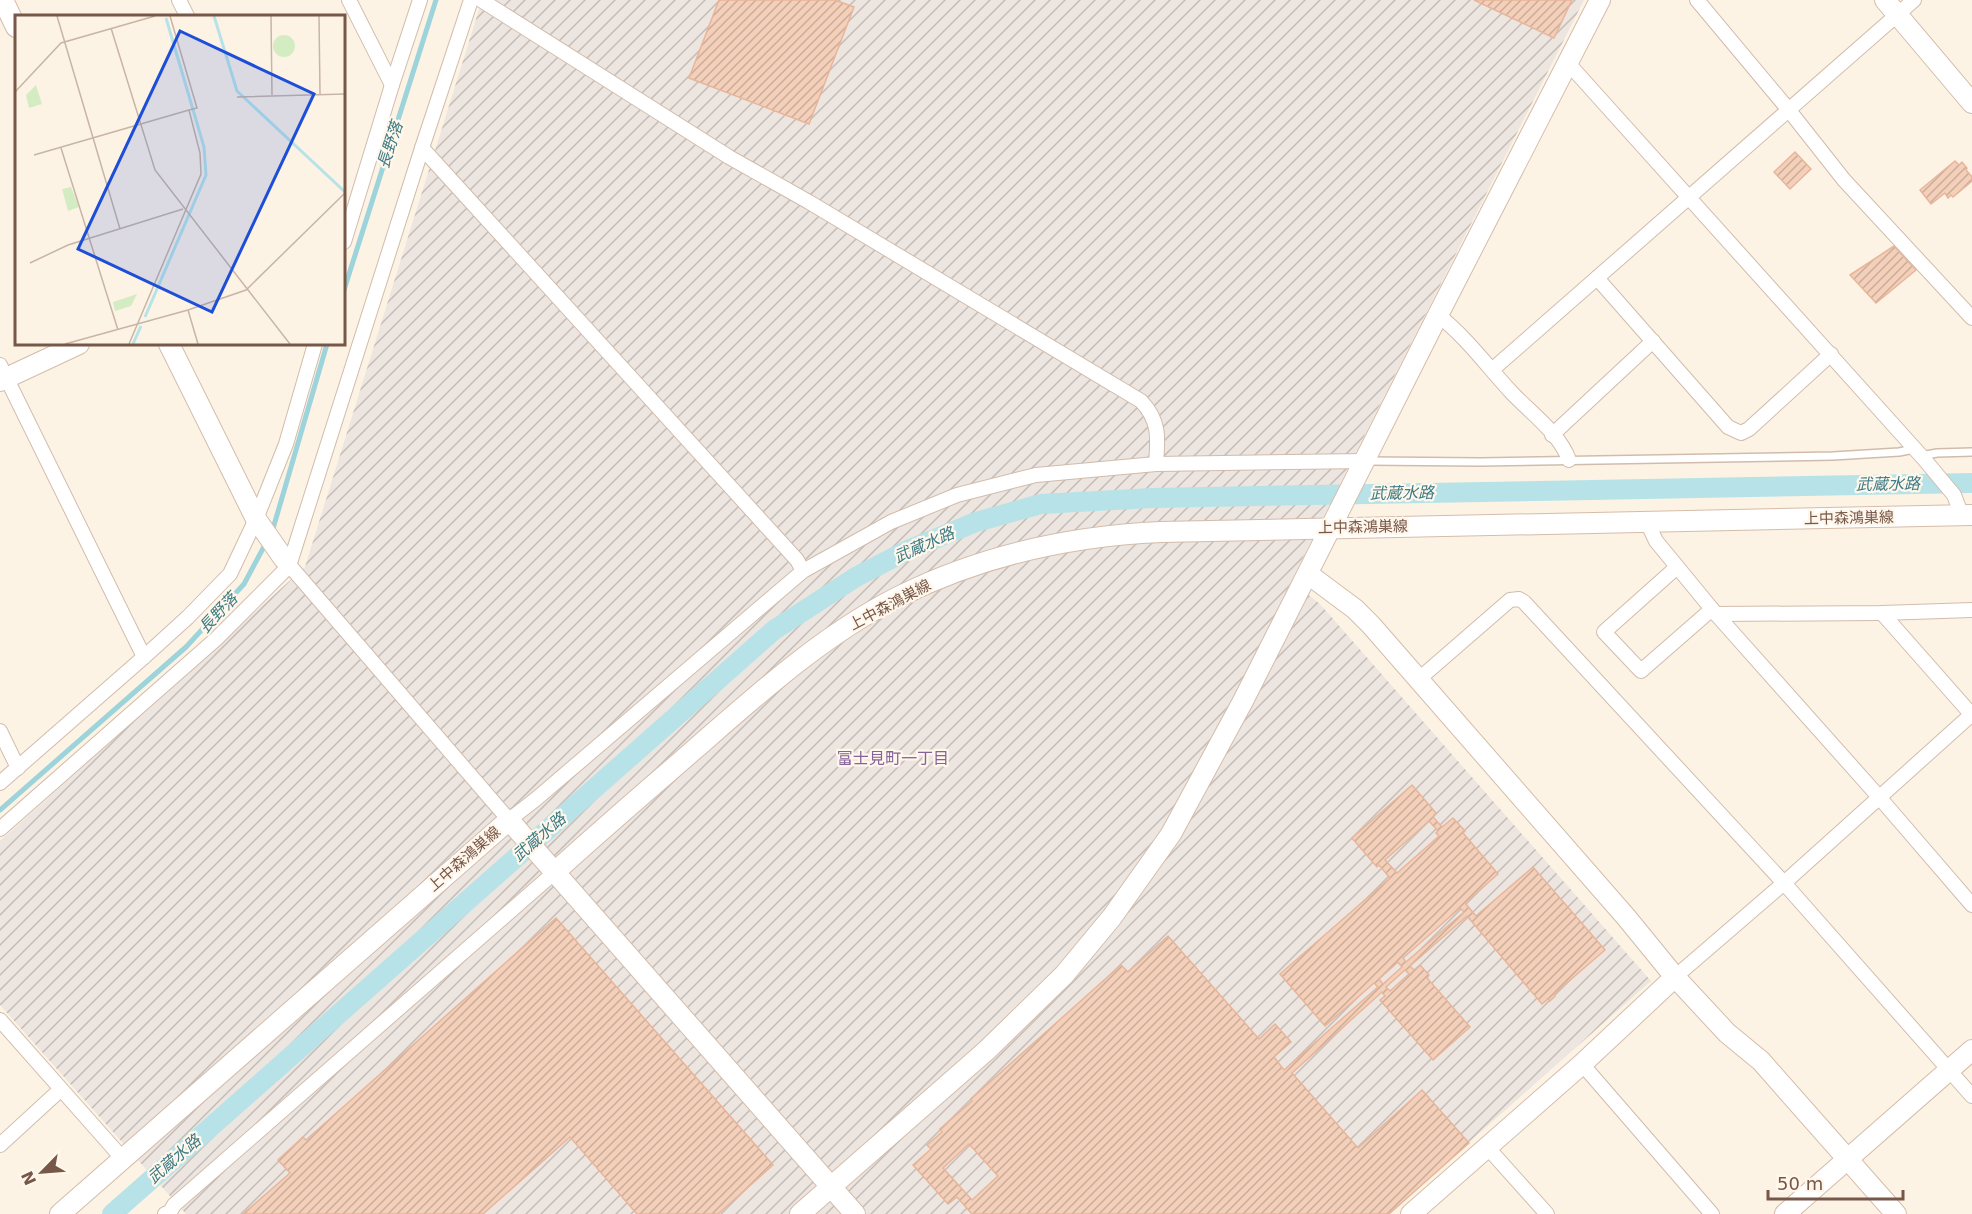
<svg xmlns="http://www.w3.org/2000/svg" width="1972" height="1214" viewBox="0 0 1972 1214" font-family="'DejaVu Sans','Noto Sans JP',sans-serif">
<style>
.industrial{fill:url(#industrial-furrows)}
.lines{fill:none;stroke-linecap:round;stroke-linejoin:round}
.stream{stroke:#9dd3da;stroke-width:5}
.canal{stroke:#b7e3e8;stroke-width:20}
.building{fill:url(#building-hatch);stroke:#e8b59a;stroke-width:1.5;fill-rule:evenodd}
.lane-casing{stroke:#d1bcac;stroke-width:10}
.street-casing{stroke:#d1bcac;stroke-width:16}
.secondary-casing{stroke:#d5bcaa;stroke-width:22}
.lane{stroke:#fff;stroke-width:7}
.street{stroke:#fff;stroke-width:14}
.secondary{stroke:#fff;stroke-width:20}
.labels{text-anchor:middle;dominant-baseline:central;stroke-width:4.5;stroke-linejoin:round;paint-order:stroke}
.street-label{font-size:15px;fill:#775748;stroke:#fff7eb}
.water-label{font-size:16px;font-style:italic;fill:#3e7b85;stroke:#fff7eb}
.neighbourhood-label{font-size:16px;fill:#87639b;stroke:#fff7eb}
.inset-river{fill:none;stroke:#b7e3e8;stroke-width:3}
.inset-road{fill:none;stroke:#c7b5a6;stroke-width:1.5}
.view{fill:#1d4ed8;fill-opacity:0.15;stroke:#1d4ed8;stroke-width:3}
.inset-edge{fill:none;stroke:#775748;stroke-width:3}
</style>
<defs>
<pattern id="industrial-furrows" width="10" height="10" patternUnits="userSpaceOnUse" patternTransform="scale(1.5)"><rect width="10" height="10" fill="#ede5df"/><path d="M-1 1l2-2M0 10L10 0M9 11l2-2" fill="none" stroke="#c5bcb7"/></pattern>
<pattern id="building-hatch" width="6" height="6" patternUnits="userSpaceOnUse" patternTransform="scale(1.5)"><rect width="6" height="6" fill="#f4d0ba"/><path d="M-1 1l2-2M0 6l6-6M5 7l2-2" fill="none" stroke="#caac99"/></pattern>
</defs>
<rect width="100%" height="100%" fill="#fdf3e4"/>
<path class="industrial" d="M482 0H1584L1291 581 1320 604 1651 981 1388 1214H186L0 1005V841L305 567Z"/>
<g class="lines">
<g class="stream">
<path d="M344 290 436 0"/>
<path d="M272 532 327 344"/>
<path d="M0 810 186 647 244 584 267 541"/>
</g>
<path class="canal" d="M112 1214 774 630 856 577 910 549 976 522 1041 504 1152 498 1972 483"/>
</g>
<g class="building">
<path d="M719 0H835L854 7 809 124 689 78Z"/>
<path d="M1474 0H1572L1554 38Z"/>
<path d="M1795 152 1811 169 1790 189 1774 172Z"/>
<path d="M1955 161 1959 165 1962 162 1967 168 1966 170 1972 177V181L1953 197 1951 195 1948 198 1945 193 1931 204 1920 190Z"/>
<path d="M1894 246 1916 270 1876 303 1850 275Z"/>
<path d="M1412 785 1436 813 1433 817 1442 827 1453 818 1465 831 1463 833 1498 874 1465 903 1476 916 1533 867 1605 950 1554 994 1555 996 1550 1001 1548 999 1542 1004 1467 916 1410 966 1414 970 1420 965 1429 975 1427 978 1470 1027 1433 1060 1380 1000 1385 996 1382 992 1292 1073 1358 1148 1422 1090 1469 1143 1389 1214H972L957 1197 948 1204 913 1165 931 1149 927 1145 942 1132 940 1129 972 1101 971 1099 1121 965 1128 972 1168 936 1259 1039 1275 1024 1291 1042 1274 1057 1284 1070 1378 987 1374 983 1325 1026 1280 974 1390 878 1379 865 1377 867 1352 838ZM1429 821 1438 831 1436 833 1439 836 1397 873 1385 860ZM1460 908 1464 912 1406 962 1403 958ZM1398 962 1402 967 1383 984 1379 979ZM1405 970 1409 974 1390 991 1386 987ZM969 1144 998 1176 972 1200 943 1168Z"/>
<path d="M556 918 773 1165 718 1214H637L570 1137 483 1214H243L290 1173 278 1160 303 1137 306 1140Z"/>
</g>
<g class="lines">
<g class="lane-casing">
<g id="lane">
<path d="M1921 456 1937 453 1972 452"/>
<path d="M1368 461 1480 462 1833 456 1899 452 1914 449"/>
</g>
</g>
<g class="street-casing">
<g id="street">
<path d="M179 0 187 16"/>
<path d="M349 0 392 85"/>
<path d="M481 0 729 157 809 202 1141 401C1160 421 1158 438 1156 464"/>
<path d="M1697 0 1788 109 1844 180 1972 318"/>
<path d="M1567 62 1924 459 1954 495 1962 516"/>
<path d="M422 148 797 560 803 571"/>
<path d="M344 242 392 85 420 0"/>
<path d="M1597 278 1728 427 1741 433 1749 429 1831 354"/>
<path d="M1438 315C1467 338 1487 366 1512 393 1531 413 1560 434 1569 460"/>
<path d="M0 365 144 657"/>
<path d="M1493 369 1914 0"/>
<path d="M1552 435 1653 341"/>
<path d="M1647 522 1656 541 1716 614 1879 797 1972 905"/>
<path d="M284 559 509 820 536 799 803 571 891 522 957 495 1036 475 1156 464 1366 461"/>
<path d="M1677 567 1604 632 1641 671 1712 609"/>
<path d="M1882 613 1972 715"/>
<path d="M1716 614 1882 613 1972 610"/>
<path d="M1419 679 1510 600 1519 599 1524 602 1784 883 1971 715"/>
<path d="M0 731 18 768"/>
<path d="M0 783 144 657 188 617 230 574 256 519 286 444 315 344"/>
<path d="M0 829 216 639 289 566 422 148 471 0"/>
<path d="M1675 977 1784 883 1972 1096"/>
<path d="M0 1020 123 1159"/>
<path d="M1582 1064 1712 1214"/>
<path d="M0 1145 60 1090"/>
<path d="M1488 1148 1547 1214"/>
<path d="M165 1214 170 1212 174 1205 555 872"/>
</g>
</g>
<g class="secondary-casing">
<g id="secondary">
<path d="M3 0 16 27"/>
<path d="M1885 0 1972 103"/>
<path d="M169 344 256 519 284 559"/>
<path d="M0 381 79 344"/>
<path d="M1308 574 1355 609 1371 625 1626 917 1675 977 1727 1033 1761 1061 1896 1214"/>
<path d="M555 872C601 830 648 790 695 749 758 694 823 635 898 597 980 556 1070 536 1161 532L1972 515"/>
<path d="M60 1214 509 820 855 1214"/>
<path d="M800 1214 987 1050 1064 975 1112 917 1171 834 1243 701 1438 315 1600 0"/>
<path d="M1411 1214 1582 1064 1675 977"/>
<path d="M1785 1214 1972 1050"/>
</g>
</g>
<use href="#lane" class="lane"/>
<use href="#street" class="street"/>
<use href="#secondary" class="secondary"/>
</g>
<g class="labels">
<g class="street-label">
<text transform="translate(1849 518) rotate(-1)">上中森鴻巣線</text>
<text transform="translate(1363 527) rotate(-1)">上中森鴻巣線</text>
<text transform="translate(890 605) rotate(-28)">上中森鴻巣線</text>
<text transform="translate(464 859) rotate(-41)">上中森鴻巣線</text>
</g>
<g class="water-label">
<text transform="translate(390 145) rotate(-72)">長野落</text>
<text transform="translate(1888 484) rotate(-1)">武蔵水路</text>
<text transform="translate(1402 493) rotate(-1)">武蔵水路</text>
<text transform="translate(924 545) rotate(-24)">武蔵水路</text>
<text transform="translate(218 613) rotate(-47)">長野落</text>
<text transform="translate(539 837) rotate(-41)">武蔵水路</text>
<text transform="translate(174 1159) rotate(-41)">武蔵水路</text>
</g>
<g class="neighbourhood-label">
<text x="893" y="758">富士見町一丁目</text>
</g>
</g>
<g transform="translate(15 15)">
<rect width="330" height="330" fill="#fdf3e4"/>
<path d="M258 31a11 11 0 1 1 22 0a11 11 0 1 1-22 0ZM21 70 27 89 14 93 11 80ZM56 172 64 192 53 196 47 174ZM122 279 116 291 100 296 98 287Z" fill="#d4ecc2"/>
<path class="inset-river" d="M199 1 222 76 330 177M130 302 191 160 189 132 151 3M118 329 126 311"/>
<path class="inset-road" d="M42 1 105 214M256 1 257 80M304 1 305 79M96 13 140 155 275 329M0 77 46 28 140 1M222 82 330 79M46 133 103 315M19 140 174 95M15 248 53 230 168 194M50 329 173 295M114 329 186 159 185 138 174 95 182 93 155 1M183 329 173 295 231 275 330 178"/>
<path class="view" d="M165 16 299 79 197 297 63 234Z"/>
<rect width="330" height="330" class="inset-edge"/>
</g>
<g transform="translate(42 1172) rotate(245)" stroke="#fff7eb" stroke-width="4.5" paint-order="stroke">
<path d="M0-4.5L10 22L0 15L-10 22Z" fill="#775748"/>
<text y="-9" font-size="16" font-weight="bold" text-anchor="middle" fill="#775748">N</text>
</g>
<path d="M1768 1190v9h135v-9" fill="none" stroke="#775748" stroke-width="3"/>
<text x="1777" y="1190" font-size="18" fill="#775748" stroke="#fff7eb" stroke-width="4.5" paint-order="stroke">50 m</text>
</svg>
